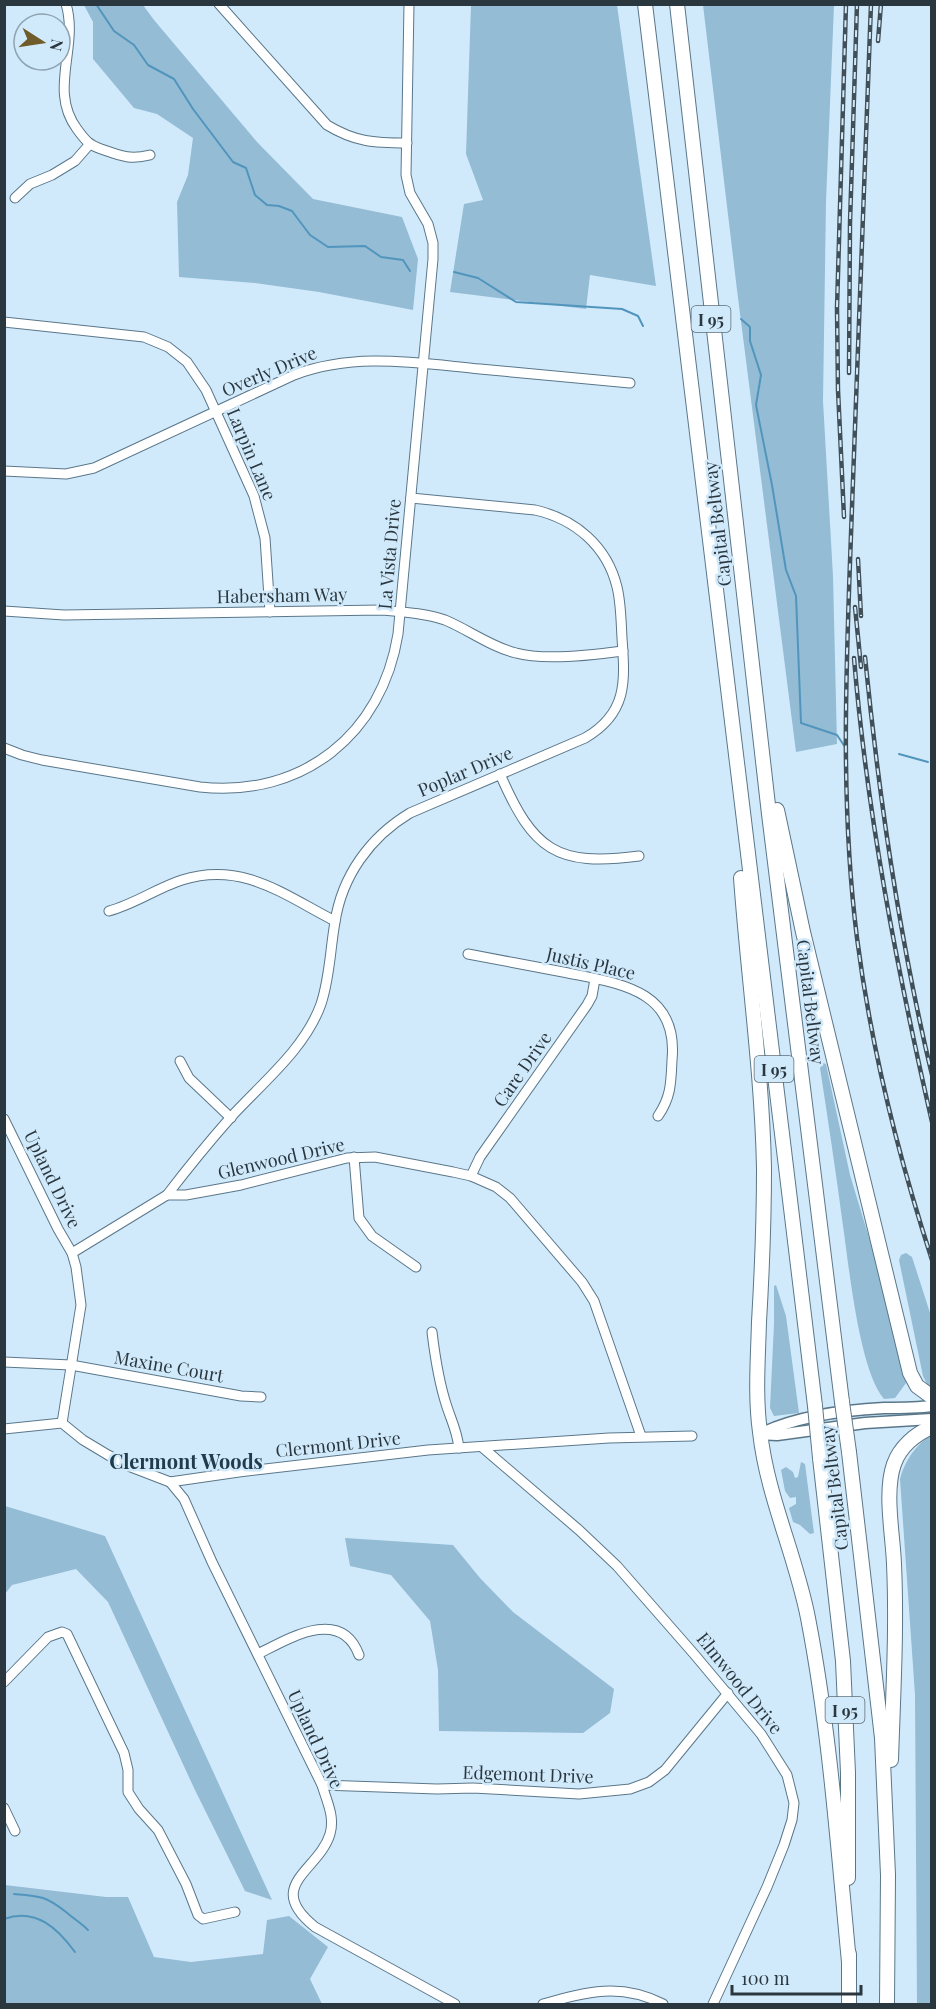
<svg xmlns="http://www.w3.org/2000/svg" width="936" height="2009" viewBox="0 0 936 2009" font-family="'Playfair Display',serif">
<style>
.green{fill:#94bcd5}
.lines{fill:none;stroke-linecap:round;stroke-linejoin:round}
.stream{stroke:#5195bd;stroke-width:2}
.minor-casing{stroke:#5a778a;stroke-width:11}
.major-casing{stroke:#5a778a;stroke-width:13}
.highway-casing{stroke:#5a778a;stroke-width:16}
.minor{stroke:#fff;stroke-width:9}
.major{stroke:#fff;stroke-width:10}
.highway{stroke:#fff;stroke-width:14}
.rail-casing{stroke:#404f58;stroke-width:4.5}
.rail{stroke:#d1eafb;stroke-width:2;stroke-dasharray:7;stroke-linecap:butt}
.highway-bridge-casing{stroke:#5a778a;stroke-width:16;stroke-linecap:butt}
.highway-bridge{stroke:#fff;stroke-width:14}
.labels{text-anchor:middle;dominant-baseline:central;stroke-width:5;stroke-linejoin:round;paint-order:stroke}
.shield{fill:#d1eafb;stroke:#5c6d77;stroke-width:1.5}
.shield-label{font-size:16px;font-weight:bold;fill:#2a373f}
.street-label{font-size:18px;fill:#2a373f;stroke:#d1eafb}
.neighbourhood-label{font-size:20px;font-weight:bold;fill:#203b4c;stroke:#d1eafb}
</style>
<rect width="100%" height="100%" fill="#d1eafb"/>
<g class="green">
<path d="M84 5H143L154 20 257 142 313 199 402 217 418 259 413 310 319 292 255 283 179 277 177 202 188 175 193 138 157 114 134 108 93 59V22Z"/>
<path d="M471 5H617L656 286 590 275 586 309 450 292 464 204 483 200 466 154Z"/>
<path d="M703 5H834L826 202 823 401 833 576 837 744 796 752 737 290Z"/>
<path d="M823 1063 826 1064 850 1175 873 1251 906 1383 895 1398 884 1399C859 1370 849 1266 843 1226 836 1173 828 1120 820 1068Z"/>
<path d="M906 1253 912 1257 931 1316V1387L927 1384 923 1376 899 1260 901 1255Z"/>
<path d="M776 1285 786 1316 799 1413 774 1416 770 1408 774 1324V1286Z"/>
<path d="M931 1435 932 2004H917L915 1695 900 1479C905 1460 915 1446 931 1435Z"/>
<path d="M801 1462 805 1464 814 1533 810 1534 800 1525 793 1522 789 1508 796 1504V1497L790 1498 785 1491 781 1470 786 1467 793 1472 795 1478 798 1477Z"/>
<path d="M5 1506 105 1536 272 1900 245 1891 194 1788 108 1602 76 1569 12 1585 5 1594Z"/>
<path d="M345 1538 453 1545 480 1578 513 1612 614 1689 610 1713 583 1733 439 1731 438 1670 430 1621 391 1575 350 1566Z"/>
<path d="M5 1885 106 1897H128L154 1957 191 1962 263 1954 267 1920 289 1916 328 1947 310 1979 322 2004H5Z"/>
</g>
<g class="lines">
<g class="stream">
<path d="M96 4 114 31 134 45 148 65 174 79 193 109 233 162 246 168 255 195 267 205 279 206 292 211 310 235 328 247 365 246 381 257 403 260 410 271"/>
<path d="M454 272 478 278 516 302 622 309 638 316 643 326"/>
<path d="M741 319 750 327V341L761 375 756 405 772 485 786 570 796 596 801 723 837 735 847 750"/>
<path d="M899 754 928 762"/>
<path d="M14 1894C40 1896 46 1896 66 1912 74 1919 81 1923 88 1930"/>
<path d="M4 1919C36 1907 58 1929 75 1952"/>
</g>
<g class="minor-casing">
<g id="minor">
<path d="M66 4C79 47 48 90 77 129 85 140 89 145 101 149 121 156 130 160 150 155"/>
<path d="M219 4 327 125C355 142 374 143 407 143"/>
<path d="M15 198 30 184 52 175 75 161 89 145"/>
<path d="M4 322 144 337 168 347 187 362 206 390 254 496 265 538 270 612"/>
<path d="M4 471 66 474 94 468 294 375C355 352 416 363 480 369 530 374 580 378 630 383"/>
<path d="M4 611 64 615 381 610C402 612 424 613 445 620 469 630 491 647 516 653 545 661 594 655 623 651"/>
<path d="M4 748 22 755 42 760 200 787C303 798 382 734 398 634L433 259V243L428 224 410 193 406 175 409 4"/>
<path d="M500 774C533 850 556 867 639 856"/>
<path d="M109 911C135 904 157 888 182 880 243 861 284 895 335 921"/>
<path d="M468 954C500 960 531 966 563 972 616 983 679 988 672 1060 671 1083 671 1097 658 1116"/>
<path d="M180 1061 189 1078 231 1118"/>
<path d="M4 1119 58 1229 72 1253 76 1267 81 1305 62 1423"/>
<path d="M354 1157 359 1218 372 1236 416 1267"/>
<path d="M471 1176 480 1157 587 1005 592 996 595 979"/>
<path d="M167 1195C187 1169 208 1143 231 1117 262 1083 305 1049 321 1004 330 977 330 950 335 922 342 876 370 837 410 813L585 738C628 713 625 681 622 638 621 621 621 603 617 587 607 546 575 519 535 510L411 498"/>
<path d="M72 1253 167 1195H186L241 1185 347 1158 375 1157 453 1172 471 1176 496 1187 510 1198 582 1282 594 1301 641 1436"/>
<path d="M432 1332C435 1357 439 1383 447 1407 452 1422 457 1431 459 1448"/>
<path d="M4 1362 71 1365 241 1396 261 1397"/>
<path d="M4 1429 62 1423 83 1440 108 1455 131 1467 170 1482 239 1472 428 1450 609 1438 692 1436"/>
<path d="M482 1447 579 1530 617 1566 694 1654 761 1734 787 1775 794 1803 792 1820 784 1845 767 1887 713 2004"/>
<path d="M170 1482 184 1499 212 1562 322 1785C327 1802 335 1817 330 1834 319 1871 263 1885 315 1927L455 2004"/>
<path d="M258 1654C288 1639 341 1606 359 1655"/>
<path d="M4 1682 48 1637 62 1632 67 1634 124 1753 128 1770V1792L139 1809 158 1830 186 1884 198 1915 203 1919 235 1912"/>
<path d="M322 1785 437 1789 473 1788 579 1794 630 1789 649 1782 665 1770 728 1693"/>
<path d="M4 1808 15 1831"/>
<path d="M543 2004C586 1992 620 1982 663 2004"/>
</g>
</g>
<g class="major-casing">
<g id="major">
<path d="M760 1434C797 1416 843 1410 884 1408 900 1408 916 1408 932 1406"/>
<path d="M760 1434 777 1435 865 1423 932 1419"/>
</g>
</g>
<g class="highway-casing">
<g id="highway">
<path d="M645 4 815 1406"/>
<path d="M677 4 769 814 842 1402"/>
<path d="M777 810 803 932 910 1373 917 1386 932 1397"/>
<path d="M741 878C748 975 762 1071 764 1168 764 1220 762 1271 759 1322 758 1359 755 1396 760 1432 767 1496 796 1556 808 1618 830 1732 838 1848 849 1962"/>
<path d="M849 1452 882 1738 888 1875 887 2004"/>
<path d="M820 1458 843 1661 848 1773V1878"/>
<path d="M891 1760C893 1695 897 1630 894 1564 893 1535 884 1492 894 1464 900 1447 915 1434 932 1427"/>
<path d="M849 2004V1954"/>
</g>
</g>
<use href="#minor" class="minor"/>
<use href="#major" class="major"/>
<use href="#highway" class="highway"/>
<g class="rail-casing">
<g id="rail">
<path d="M871 4C865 172 858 339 852 507 847 650 839 795 857 938 871 1048 898 1155 932 1260"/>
<path d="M878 41 881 4"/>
<path d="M849 373 850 223 857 4"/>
<path d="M844 517 838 390 837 308 846 4"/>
<path d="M858 559 861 616"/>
<path d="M855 607 861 667"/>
<path d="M865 657C879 797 899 938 932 1075"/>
<path d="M854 658C867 814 897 969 932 1122"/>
</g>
</g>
<use href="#rail" class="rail"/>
<g class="highway-bridge-casing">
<g id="highway-bridge">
<path d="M842 1402 849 1452"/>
<path d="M815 1406 820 1458"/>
</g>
</g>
<use href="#highway-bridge" class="highway-bridge"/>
</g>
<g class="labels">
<g class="shield">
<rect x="691.5" y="306" width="39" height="26" rx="4.5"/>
<rect x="754.5" y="1056" width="39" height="26" rx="4.5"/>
<rect x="825.5" y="1697" width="39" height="26" rx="4.5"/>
</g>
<g class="shield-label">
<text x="711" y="319">I 95</text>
<text x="774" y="1069">I 95</text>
<text x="845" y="1710">I 95</text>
</g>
<g class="street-label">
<text transform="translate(269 371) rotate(-23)">Overly Drive</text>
<text transform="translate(252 454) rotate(67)">Larpin Lane</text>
<text transform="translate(717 524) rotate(-97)">Capital Beltway</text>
<text transform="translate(389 554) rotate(-85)">La Vista Drive</text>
<text transform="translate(282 595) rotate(-1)">Habersham Way</text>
<text transform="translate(465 771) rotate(-23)">Poplar Drive</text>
<text transform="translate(591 963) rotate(13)">Justis Place</text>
<text transform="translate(811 1002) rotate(83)">Capital Beltway</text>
<text transform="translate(522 1069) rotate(-55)">Care Drive</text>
<text transform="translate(281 1158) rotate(-13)">Glenwood Drive</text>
<text transform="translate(53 1179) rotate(64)">Upland Drive</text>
<text transform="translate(169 1366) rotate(10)">Maxine Court</text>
<text transform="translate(338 1444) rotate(-6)">Clermont Drive</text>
<text transform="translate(834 1488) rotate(-97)">Capital Beltway</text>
<text transform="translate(740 1683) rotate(51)">Elmwood Drive</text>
<text transform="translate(316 1739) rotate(65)">Upland Drive</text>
<text transform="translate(528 1774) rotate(2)">Edgemont Drive</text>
</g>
<g class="neighbourhood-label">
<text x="186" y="1460">Clermont Woods</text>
</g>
</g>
<rect width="936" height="2009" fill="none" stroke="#2a373f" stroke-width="12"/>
<g transform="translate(42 42) rotate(102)"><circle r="28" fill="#d1eafb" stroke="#8ea2b0" stroke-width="1.5"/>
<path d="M0-4.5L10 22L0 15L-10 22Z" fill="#705c2b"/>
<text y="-9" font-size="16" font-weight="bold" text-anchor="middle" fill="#2a373f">N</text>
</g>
<path d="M732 1985v9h129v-9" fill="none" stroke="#2a373f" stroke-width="3"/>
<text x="741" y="1985" font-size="18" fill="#2a373f" stroke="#d1eafb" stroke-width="4.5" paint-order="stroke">100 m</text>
</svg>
